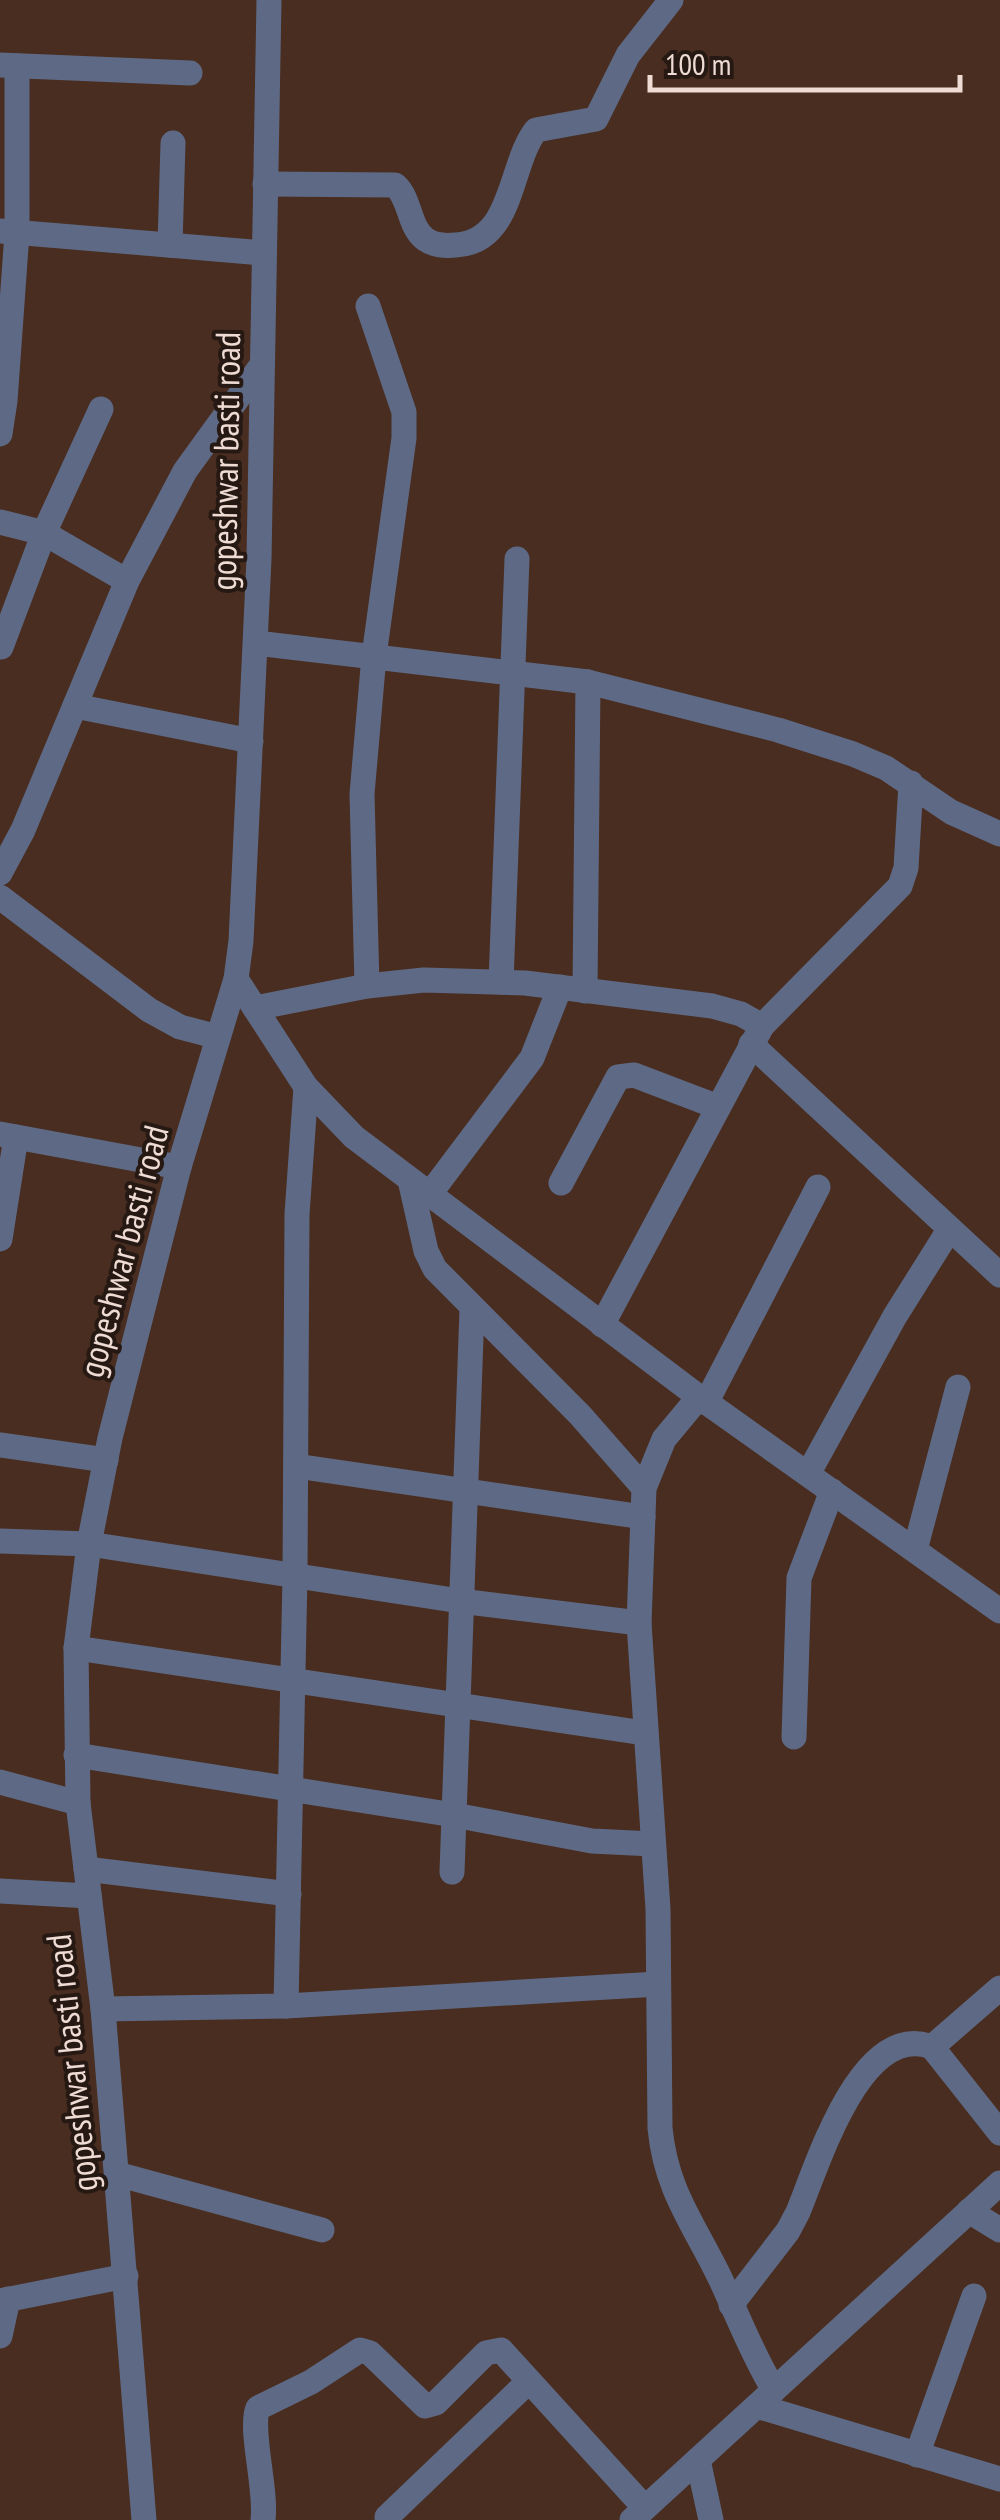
<svg xmlns="http://www.w3.org/2000/svg" width="1000" height="2520" viewBox="0 0 1000 2520" font-family="'PT Sans Narrow',sans-serif">
<style>
.lines{fill:none;stroke-linecap:round;stroke-linejoin:round}
.minor{stroke:#5e6a85;stroke-width:25}
.labels{text-anchor:middle;dominant-baseline:central;stroke-width:8;stroke-linejoin:round;paint-order:stroke}
.street-label{font-size:35px;fill:#eedbd3;stroke:#261913}
</style>
<rect width="100%" height="100%" fill="#492d20"/>
<g class="lines">
<g class="minor">
<path d="M0 65 190 73"/>
<path d="M265 184 395 185C411 199 408 226 425 239 433 245 446 246 456 245 514 242 509 164 536 130L596 119 628 55 671 0"/>
<path d="M0 231 264 253"/>
<path d="M170 245 173 143"/>
<path d="M0 434 5 401 17 233V66"/>
<path d="M0 522 44 533 127 581"/>
<path d="M256 643 588 682 778 730 853 754 886 768 951 812 1000 834"/>
<path d="M1 647 44 533 101 409"/>
<path d="M75 706 251 741"/>
<path d="M0 873 23 830 127 581 185 471 261 366"/>
<path d="M0 897 149 1010 180 1027 218 1037"/>
<path d="M236 979 306 1087 354 1137 699 1397 1000 1611"/>
<path d="M501 982 517 559"/>
<path d="M367 986 362 794 374 656 404 438V412L368 306"/>
<path d="M585 991 588 682"/>
<path d="M255 1008 367 986 424 980 525 983 712 1006 741 1014 762 1026"/>
<path d="M751 1044 1000 1275"/>
<path d="M0 1134 179 1167"/>
<path d="M410 1180 426 1251 435 1269 580 1415 644 1488"/>
<path d="M561 1183 618 1077 634 1075 718 1107"/>
<path d="M429 1195 532 1058 560 987"/>
<path d="M0 1239 16 1137"/>
<path d="M602 1325 762 1026 900 886 906 868 911 783"/>
<path d="M699 1397 664 1439 644 1488 639 1623 658 1909 660 2128C666 2191 694 2224 720 2278 738 2316 752 2354 774 2390"/>
<path d="M706 1403 818 1187"/>
<path d="M0 1445 106 1460"/>
<path d="M296 1466 643 1517"/>
<path d="M808 1474 895 1316 949 1230"/>
<path d="M0 1541 89 1544 460 1601 639 1623"/>
<path d="M915 1550 958 1387"/>
<path d="M76 1648 644 1733"/>
<path d="M794 1737 799 1578 832 1491"/>
<path d="M76 1755 454 1815 592 1841 653 1844"/>
<path d="M0 1782 78 1803"/>
<path d="M86 1869 289 1894"/>
<path d="M452 1872 472 1309"/>
<path d="M0 1891 89 1896"/>
<path d="M286 2006 295 1575 297 1214 306 1087"/>
<path d="M103 2009 286 2006 658 1984"/>
<path d="M932 2047 1000 1988"/>
<path d="M117 2174 322 2230"/>
<path d="M969 2211 1000 2230"/>
<path d="M0 2301 126 2276"/>
<path d="M731 2305 788 2231 798 2212C818 2164 861 2020 932 2047L1000 2133"/>
<path d="M0 2336 8 2299"/>
<path d="M757 2406 1000 2479"/>
<path d="M917 2455 974 2296"/>
<path d="M698 2460 711 2520"/>
<path d="M387 2517 529 2381"/>
<path d="M144 2520 103 2009 78 1803 76 1648 89 1544 110 1438 179 1167 236 979 241 941 259 559 269 0"/>
<path d="M263 2520C267 2489 249 2428 258 2408L311 2382 360 2350 370 2353 425 2406 436 2403 486 2353 501 2350 645 2508"/>
<path d="M632 2520 1000 2183"/>
</g>
</g>
<g class="labels">
<g class="street-label">
<text transform="translate(225 461) rotate(-89)">gopeshwar basti road</text>
<text transform="translate(123 1251) rotate(-75)">gopeshwar basti road</text>
<text transform="translate(71 2063) rotate(-96)">gopeshwar basti road</text>
</g>
</g>
<path d="M650 75v15h310v-15" fill="none" stroke="#eedbd3" stroke-width="5"/>
<text x="665" y="75" font-size="30" fill="#eedbd3" stroke="#261913" stroke-width="8" paint-order="stroke">100 m</text>
</svg>
